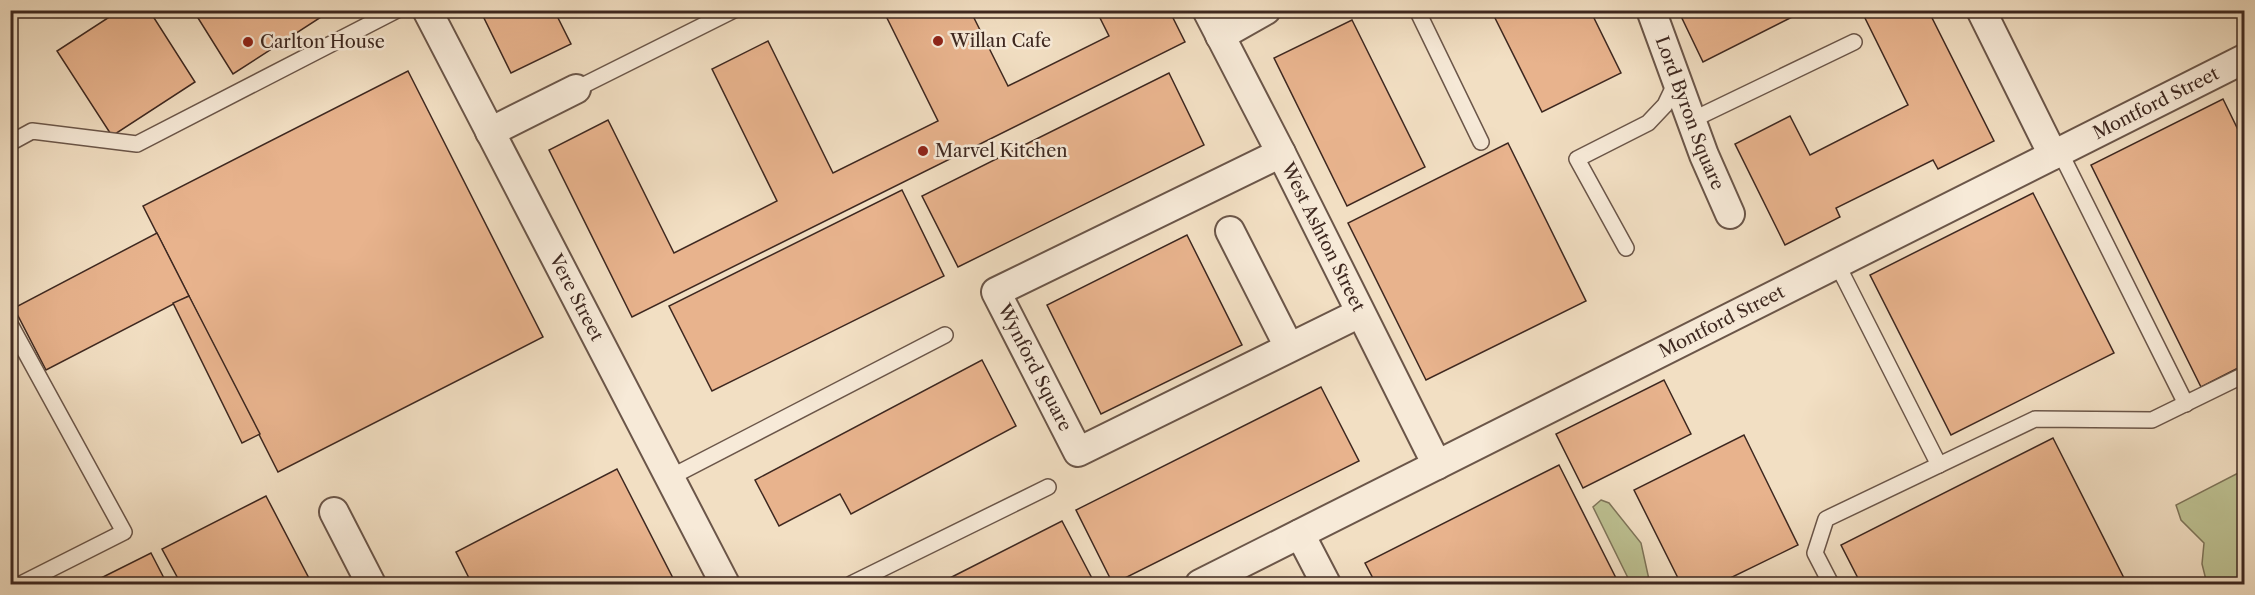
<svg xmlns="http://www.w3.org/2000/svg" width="2255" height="595" viewBox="0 0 2255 595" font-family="'Libre Caslon Text',serif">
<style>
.green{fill:#bdc192;stroke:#7e7459;stroke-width:1.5}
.building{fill:#e8b38d;stroke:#3e2820;stroke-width:1.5}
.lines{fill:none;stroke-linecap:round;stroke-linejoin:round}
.service-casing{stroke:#6b5649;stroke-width:18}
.minor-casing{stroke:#6b5649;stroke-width:32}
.service{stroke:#f7ead8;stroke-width:15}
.minor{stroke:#f7ead8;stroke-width:28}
.poi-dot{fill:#8f2418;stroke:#f7ead8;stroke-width:2}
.labels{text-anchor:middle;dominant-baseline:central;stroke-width:5;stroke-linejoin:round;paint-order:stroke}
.poi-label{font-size:18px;fill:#3e2820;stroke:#f7ead8;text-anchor:start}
.street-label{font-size:18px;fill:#3e2820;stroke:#f7ead8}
</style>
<rect width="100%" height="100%" fill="#f2dfc3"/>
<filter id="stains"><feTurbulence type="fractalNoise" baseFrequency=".00333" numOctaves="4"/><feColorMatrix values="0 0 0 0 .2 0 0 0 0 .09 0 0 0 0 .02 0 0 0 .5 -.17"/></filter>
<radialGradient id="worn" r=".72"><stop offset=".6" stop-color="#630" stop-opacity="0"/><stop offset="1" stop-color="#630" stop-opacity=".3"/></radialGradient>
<g class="green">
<path d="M2244 470V584H2207L2202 564 2204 543 2181 520 2176 505Z"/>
<path d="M1601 500 1609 503 1641 543 1650 584H1631L1593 507Z"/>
</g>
<g class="building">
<path d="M120 10H149L195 82 112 136 57 51Z"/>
<path d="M193 10H332L233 74Z"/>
<path d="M480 10H554L571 44 511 73Z"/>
<path d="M883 10H970L1008 86 1109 36 1096 10H1169L1185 42 632 317 549 150 608 120 674 253 777 201 712 69 768 41 833 173 938 121Z"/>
<path d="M1491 10H1590L1621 73 1542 112Z"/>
<path d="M1678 10H1806L1703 62Z"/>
<path d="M1861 10H1928L1994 141 1938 169 1933 160 1836 208 1840 217 1785 245 1735 144 1790 116 1810 155 1908 105Z"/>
<path d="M1352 20 1425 167 1347 206 1274 58Z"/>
<path d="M408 71 543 337 278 472 143 206Z"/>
<path d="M1169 73 1204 145 958 267 922 196Z"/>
<path d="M2223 99 2244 142V365L2201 387 2091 165Z"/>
<path d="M1508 143 1586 301 1426 380 1348 223Z"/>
<path d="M902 190 944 276 712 391 669 306Z"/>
<path d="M2033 193 2114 353 1951 435 1870 275Z"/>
<path d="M157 233 189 296 46 370 14 308Z"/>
<path d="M1187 235 1242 345 1101 414 1047 305Z"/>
<path d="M189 296 260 434 242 443 173 303Z"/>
<path d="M982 360 1016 426 851 514 840 494 779 526 755 480Z"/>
<path d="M1664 380 1691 434 1583 488 1556 434Z"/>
<path d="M1321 387 1359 461 1113 584 1076 510Z"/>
<path d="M1744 435 1798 545 1718 584H1681L1634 490Z"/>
<path d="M2053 438 2127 584H1861L1841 545Z"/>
<path d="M1559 465 1619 584H1376L1365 563Z"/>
<path d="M617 469 676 584H472L456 552Z"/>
<path d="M266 496 312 584H181L162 549Z"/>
<path d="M1062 521 1095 584H938Z"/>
<path d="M151 553 167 584H89Z"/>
</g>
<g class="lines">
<g class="service-casing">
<g id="service">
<path d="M1417 10 1481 142"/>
<path d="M576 89 734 10"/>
<path d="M1692 120 1854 42"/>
<path d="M10 143 32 131 137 144 397 10"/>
<path d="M2060 152 2186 404"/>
<path d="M1626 248 1577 159 1648 123 1665 105 1677 80"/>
<path d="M1837 264 1939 465"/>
<path d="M10 324 124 532 21 584"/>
<path d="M669 478 945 335"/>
<path d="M851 584 1048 487"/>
<path d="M1831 584 1815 553 1826 519 2035 419 2152 420 2244 375"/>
</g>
</g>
<g class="minor-casing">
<g id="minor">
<path id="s1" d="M427 10 725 584"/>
<path id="s2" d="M1207 10 1281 153 1437 465"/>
<path id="s3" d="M1651 10 1704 155 1730 214"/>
<path d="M1981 10 2053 155"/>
<path d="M1220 36 1266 10"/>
<path d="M490 132 576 89"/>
<path id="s4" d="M1281 153 996 292 1078 452 1360 313"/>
<path d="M1230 231 1289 347"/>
<path d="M334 512 371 584"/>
<path d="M1300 534 1326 584"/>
<path id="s5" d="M1200 584 2244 59"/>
</g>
</g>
<use href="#service" class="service"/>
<use href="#minor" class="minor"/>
</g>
<g class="poi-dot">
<circle cx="938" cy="41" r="6"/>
<circle cx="248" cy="42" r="6"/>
<circle cx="923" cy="151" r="6"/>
</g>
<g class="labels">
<g class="poi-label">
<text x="950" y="41">Willan Cafe</text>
<text x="260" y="42">Carlton House</text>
<text x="935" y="151">Marvel Kitchen</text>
</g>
<g class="street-label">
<text stroke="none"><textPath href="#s5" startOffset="1070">Montford Street</textPath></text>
<text stroke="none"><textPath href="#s3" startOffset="110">Lord Byron Square</textPath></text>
<text stroke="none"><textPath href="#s2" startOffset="255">West Ashton Street</textPath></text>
<text stroke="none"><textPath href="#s1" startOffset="324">Vere Street</textPath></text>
<text stroke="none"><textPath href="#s5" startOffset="584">Montford Street</textPath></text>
<text stroke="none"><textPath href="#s4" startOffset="402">Wynford Square</textPath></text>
</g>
</g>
<rect width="2255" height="595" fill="none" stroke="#f2dfc3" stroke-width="36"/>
<rect x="12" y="12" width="2231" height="571" fill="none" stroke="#3e2820" stroke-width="3"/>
<rect x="18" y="18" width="2219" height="559" fill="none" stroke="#3e2820" stroke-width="1.5"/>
<rect width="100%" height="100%" filter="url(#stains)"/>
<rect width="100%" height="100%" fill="url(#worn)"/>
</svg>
